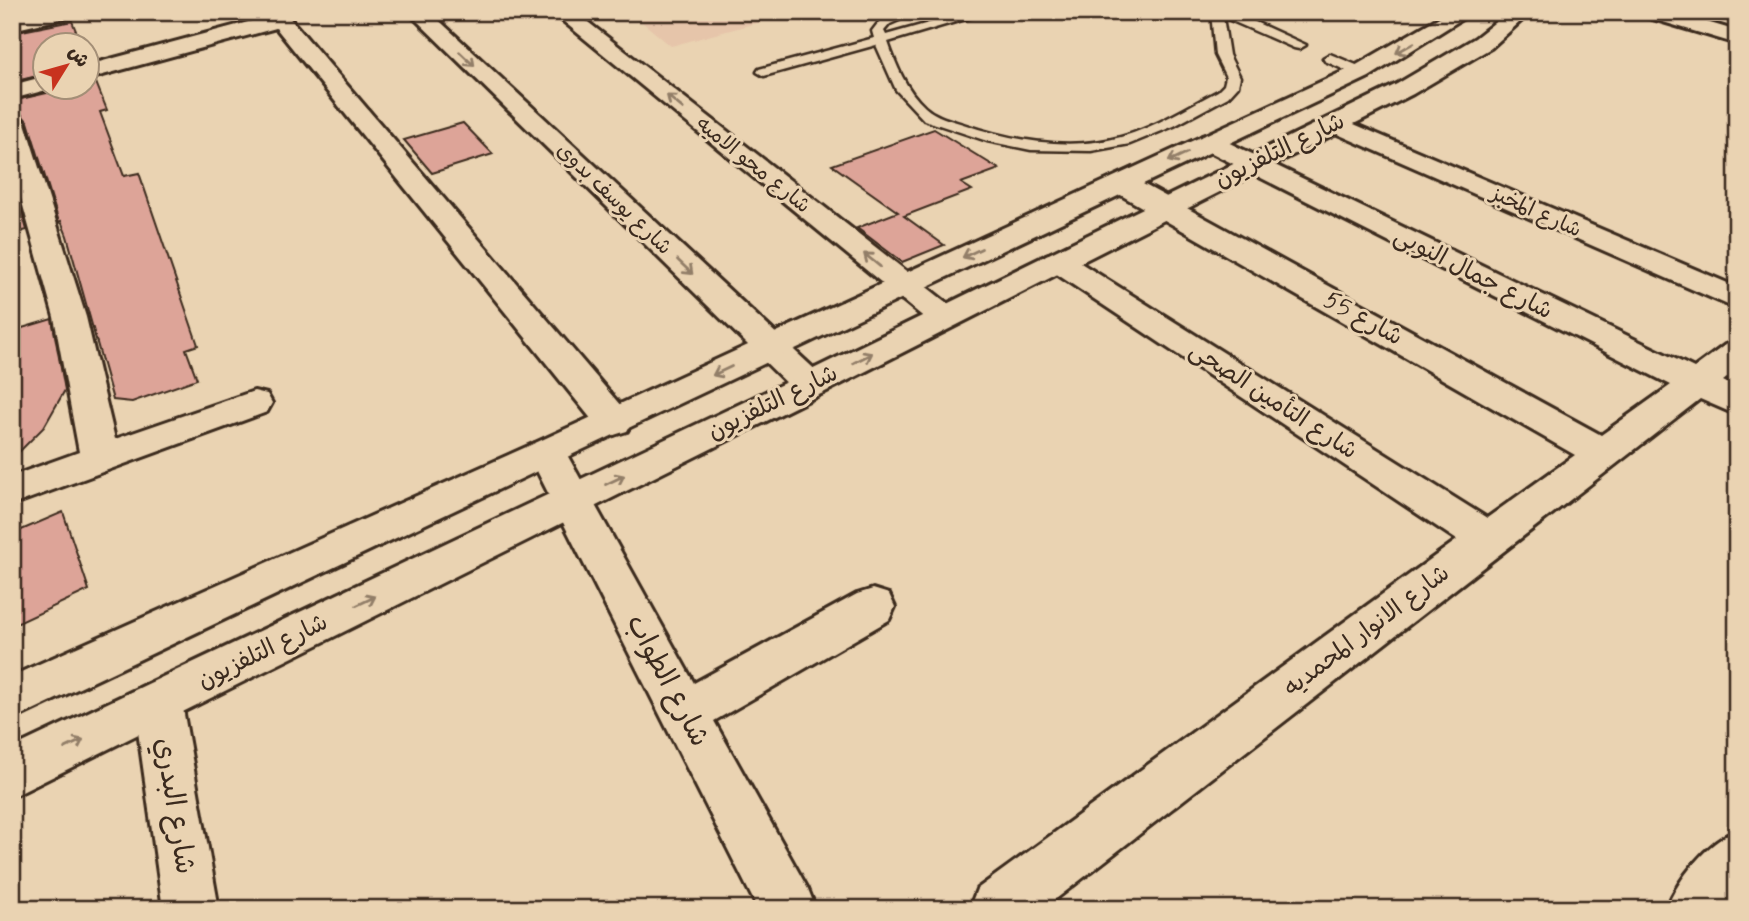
<svg xmlns="http://www.w3.org/2000/svg" width="1749" height="921" viewBox="0 0 1749 921" font-family="Mynerve,'Playpen Sans Arabic',sans-serif">
<style>
.built{fill:#e6c5aa}
.building{fill:#dda498;stroke:#3b2a1e;stroke-width:2}
.lines{fill:none;stroke-linecap:round;stroke-linejoin:round}
.lane-casing{stroke:#3b2a1e;stroke-width:5}
.street-casing{stroke:#3b2a1e;stroke-width:6}
.secondary-casing{stroke:#3b2a1e;stroke-width:6}
.lane{fill:#ead3b2;fill-rule:evenodd}
.street{fill:#ead3b2;fill-rule:evenodd}
.secondary{fill:#ead3b2;fill-rule:evenodd}
.oneway{stroke:#927e68}
.labels{text-anchor:middle;dominant-baseline:central;stroke-width:6;stroke-linejoin:round;paint-order:stroke}
.far-street-label{font-size:21px;fill:#3b2a1e;stroke:#ead3b2}
.street-label{font-size:24px;fill:#3b2a1e;stroke:#ead3b2}
.near-street-label{font-size:28px;fill:#3b2a1e;stroke:#ead3b2}
</style>
<rect width="100%" height="100%" fill="#ead3b2"/>
<filter id="ink" filterUnits="userSpaceOnUse"><feTurbulence type="fractalNoise" baseFrequency=".0143" numOctaves="2"/><feDisplacementMap in="SourceGraphic" scale="14" xChannelSelector="R" yChannelSelector="G"/><feConvolveMatrix kernelMatrix="1 2 1 2 8 2 1 2 1" color-interpolation-filters="sRGB"/></filter>
<g filter="url(#ink)">
<path class="built" d="M630 12H797L671 46Z"/>
<g class="building">
<path d="M72 21 82 46H46V74L12 82V33Z"/>
<path d="M95 80 107 110 100 112 124 176 139 173 198 345 186 349 197 379 132 402 113 400 67 236 61 221 59 222 28 122 22 115 12 114V101L55 91 57 88H88V81Z"/>
<path d="M463 123 493 154 432 173 404 140Z"/>
<path d="M934 129 999 169 961 183 972 190 904 216 944 245 902 262 857 228 898 212 832 165Z"/>
<path d="M12 177 27 230 12 234Z"/>
<path d="M52 319 65 390 44 427 12 459V331Z"/>
<path d="M63 512 89 590 12 626V534Z"/>
</g>
<g class="lines">
<g class="lane-casing">
<g id="lane">
<path d="M899 12H917L890 24 884 31 886 35 968 12H989L888 42C896 65 906 90 925 107 936 117 950 120 963 124 1013 141 1070 151 1121 137 1156 127 1187 107 1218 91L1224 85 1226 77 1215 55 1211 12H1233L1306 45 1299 49 1294 48 1223 17 1229 55 1240 77 1238 86 1228 97 1174 126 1130 144 1091 151 1031 150 987 141 924 120 896 90 876 45 764 76 757 72 759 69 874 38 872 31 882 18Z"/>
<path d="M1330 54 1366 69 1368 72 1366 75H1356L1325 61 1323 58Z"/>
</g>
</g>
<g class="street-casing">
<g id="street">
<path d="M37 12H77L74 16 12 30V18Z"/>
<path d="M264 12H285L288 16 627 413 632 422 627 431 614 435 601 431 276 28 88 79V65L267 17Z"/>
<path d="M408 12H430L823 377 828 385 823 393 810 397 797 393Z"/>
<path d="M552 12H575L956 310 960 317 956 324 944 327 932 324Z"/>
<path d="M1640 12H1673L1737 31V44L1643 16Z"/>
<path d="M46 76V88H54L12 99V85Z"/>
<path d="M12 116 21 118 25 123 86 317 115 439 254 391 267 394 272 403 267 412 12 505V476L79 452 54 317 12 166Z"/>
<path d="M1335 116 1737 287V309L1326 129 1322 124 1326 119Z"/>
<path d="M1211 134 1694 368 1725 345 1737 342V370L1723 381 1737 388V415L1700 399 1043 909H969L977 889 1457 540 1046 267 1042 261 1046 255 1057 252 1068 255 1487 518 1575 455 1112 190 1108 184 1112 178 1122 176 1132 178 1601 435 1671 385 1202 148 1198 142 1202 136Z"/>
<path d="M547 440 561 444 694 683 857 594 873 589 889 594 895 607 889 620 714 721 808 889 816 909H758L528 453 533 444Z"/>
<path d="M158 682 175 688 182 703 219 909H163L134 703 141 688Z"/>
<path d="M1737 830V900L1730 909H1666C1679 878 1706 843 1737 830Z"/>
</g>
</g>
<g class="secondary-casing">
<g id="secondary">
<path d="M1448 12H1473L1369 77 12 720V676L533 444 1353 67Z"/>
<path d="M1508 12H1531L1491 48 1413 94 823 393 12 797V748L797 377 1397 84 1475 38Z"/>
</g>
</g>
<use href="#lane" class="lane"/>
<use href="#street" class="street"/>
<use href="#secondary" class="secondary"/>
</g>
<defs><path id="oneway-shaft" d="M-6 0H5M1.5-3L5.5 0L1.5 3" fill="none" stroke-width="1.6" stroke-linecap="round" stroke-linejoin="round" transform="scale(1.75)"/></defs>
<g class="oneway">
<use href="#oneway-shaft" transform="translate(1405 48) rotate(150)"/>
<use href="#oneway-shaft" transform="translate(467 59) rotate(44)"/>
<use href="#oneway-shaft" transform="translate(675 102) rotate(-141)"/>
<use href="#oneway-shaft" transform="translate(1178 157) rotate(155)"/>
<use href="#oneway-shaft" transform="translate(972 253) rotate(155)"/>
<use href="#oneway-shaft" transform="translate(872 260) rotate(-141)"/>
<use href="#oneway-shaft" transform="translate(685 267) rotate(44)"/>
<use href="#oneway-shaft" transform="translate(863 358) rotate(-27)"/>
<use href="#oneway-shaft" transform="translate(722 371) rotate(155)"/>
<use href="#oneway-shaft" transform="translate(615 480) rotate(-26)"/>
<use href="#oneway-shaft" transform="translate(366 601) rotate(-26)"/>
<use href="#oneway-shaft" transform="translate(74 744) rotate(-26)"/>
</g>
</g>
<g class="labels">
<g class="far-street-label">
<text transform="translate(753 165) rotate(39)">شارع محو الاميه</text>
<text transform="translate(614 199) rotate(44)">شارع يوسف بدوى</text>
<text transform="translate(1536 212) rotate(24)">شارع المخبز</text>
</g>
<g class="street-label">
<text transform="translate(1280 151) rotate(-26)">شارع التلفزيون</text>
<text transform="translate(1473 274) rotate(27)">شارع جمال النوبى</text>
<text transform="translate(1363 319) rotate(29)">شارع 55</text>
<text transform="translate(1273 401) rotate(33)">شارع التأمين الصحى</text>
<text transform="translate(773 403) rotate(-26)">شارع التلفزيون</text>
<text transform="translate(1367 631) rotate(-37)">شارع الانوار المحمديه</text>
<text transform="translate(263 652) rotate(-26)">شارع التلفزيون</text>
</g>
<g class="near-street-label">
<text transform="translate(667 681) rotate(62)">شارع الطواب</text>
<text transform="translate(174 806) rotate(81)">شارع البدري</text>
</g>
</g>
<rect width="1749" height="921" fill="none" stroke="#ead3b2" stroke-width="42"/>
<rect x="21" y="21" width="1707" height="879" fill="none" stroke="#3b2a1e" stroke-width="2.5" filter="url(#ink)"/>
<g transform="translate(66 66) rotate(53)"><circle r="33" fill="#ead3b2" stroke="#a48f77" stroke-width="2"/>
<path d="M0-5L12 26L0 18L-12 26Z" fill="#c8321e"/>
<text y="-10" font-size="19" font-weight="bold" text-anchor="middle" fill="#3b2a1e">ش</text>
</g>
</svg>
